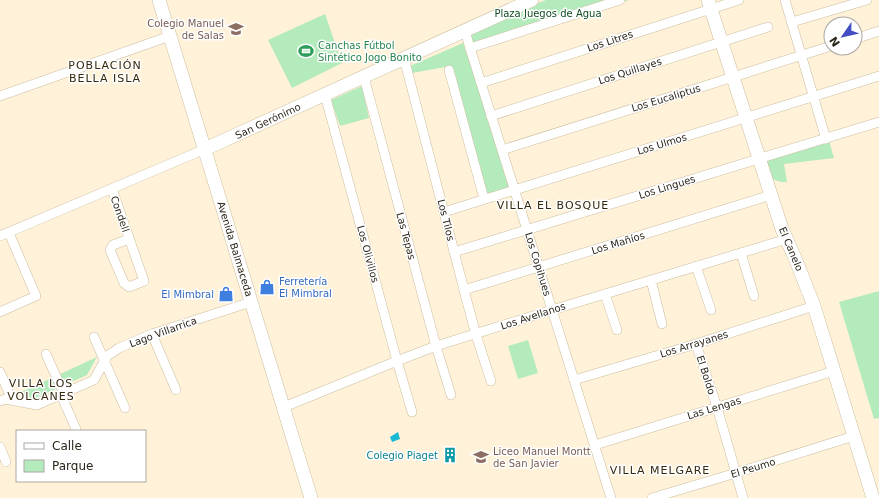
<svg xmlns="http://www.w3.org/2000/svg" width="879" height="498" viewBox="0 0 879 498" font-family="'DejaVu Sans',sans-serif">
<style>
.green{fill:#b4ebbd}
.water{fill:#1bb8d6}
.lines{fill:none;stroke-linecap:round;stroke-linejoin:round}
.street-casing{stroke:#ccbd9e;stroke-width:10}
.secondary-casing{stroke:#ccbd9e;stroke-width:14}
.street{stroke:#fff;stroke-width:9}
.secondary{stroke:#fff;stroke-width:13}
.labels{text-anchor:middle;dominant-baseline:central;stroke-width:3;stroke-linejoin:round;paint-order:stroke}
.park-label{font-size:10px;fill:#0f4b21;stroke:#fff}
.education-label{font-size:10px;fill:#785e54;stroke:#fff;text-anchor:end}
.street-label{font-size:10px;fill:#2c261a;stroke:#fff}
.leisure-label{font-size:10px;fill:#27864d;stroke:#fff;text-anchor:start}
.shop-label{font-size:10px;fill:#366cbe;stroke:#fff;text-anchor:start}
.culture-label{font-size:10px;fill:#0d838f;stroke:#fff;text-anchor:end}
.neighbourhood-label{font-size:11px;letter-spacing:1px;fill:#34280d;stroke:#fff}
</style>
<rect width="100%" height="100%" fill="#fff2d8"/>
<g class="green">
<path d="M546 0H629L474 48 469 31Z"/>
<path d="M325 14 342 63 292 88 268 40Z"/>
<path d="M463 43 514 195 488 201 451 66 412 73 410 66Z"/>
<path d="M362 86 369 118 340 126 331 100Z"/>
<path d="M829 141 834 158 784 164 787 182H781L772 179 765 161Z"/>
<path d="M879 291V418L874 419 839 302Z"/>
<path d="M528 340 538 373 518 379 508 346Z"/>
<path d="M97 357 87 375 34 399 19 393Z"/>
</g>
<path class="water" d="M398 432 400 439 392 442 390 437Z"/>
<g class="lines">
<g class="street-casing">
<g id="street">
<path d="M785 0 826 139"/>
<path d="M792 22 867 0"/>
<path d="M465 31 470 48 611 498"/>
<path d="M855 39 879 31"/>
<path d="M470 48 620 0"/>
<path d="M404 58 464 290 476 335 491 381"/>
<path d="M449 70 483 195 485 199"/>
<path d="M364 77 436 346 451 395"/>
<path d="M481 83 739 0"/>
<path d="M325 95 397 361 412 412"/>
<path d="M0 96 170 36"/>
<path d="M491 116 768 27"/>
<path d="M502 150 831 46"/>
<path d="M112 189 144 281 129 287 124 283 110 250 113 245 129 239"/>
<path d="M444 212 879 76"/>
<path d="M0 236 205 149"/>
<path d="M454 252 879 122"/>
<path d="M741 253 754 296"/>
<path d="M696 266 711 310"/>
<path d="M651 280 662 324"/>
<path d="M464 290 771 195"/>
<path d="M605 294 617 330"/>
<path d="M0 312 36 296 9 233"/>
<path d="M152 334 176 390"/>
<path d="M94 337 125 408"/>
<path d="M696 344 717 407 743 498"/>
<path d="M46 354 64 394"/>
<path d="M0 372 12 400"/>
<path d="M574 380 696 344 814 306"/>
<path d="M61 395 76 429"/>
<path d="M0 401 5 399 37 405 94 380 107 356 119 348 152 334 251 302"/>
<path d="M284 407 397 361 436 346 552 310 787 239"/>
<path d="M595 445 834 371"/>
<path d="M0 447 6 462"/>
<path d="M652 498 736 473 854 436"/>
</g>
</g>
<g class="secondary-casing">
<g id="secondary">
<path d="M159 0 311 498"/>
<path d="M708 0 782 229 795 258 814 306 873 498"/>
<path d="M205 149 532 0"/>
</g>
</g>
<use href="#street" class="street"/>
<use href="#secondary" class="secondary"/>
</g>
<defs>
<g id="school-bare" transform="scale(1.2)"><path d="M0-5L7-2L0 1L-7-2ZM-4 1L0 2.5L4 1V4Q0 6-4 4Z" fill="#8d6e63" stroke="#fff" stroke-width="2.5" paint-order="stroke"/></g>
<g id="stadium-bare" transform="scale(1.2)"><path d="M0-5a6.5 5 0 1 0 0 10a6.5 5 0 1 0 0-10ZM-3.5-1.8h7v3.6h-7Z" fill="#2e9e5b" stroke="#fff" stroke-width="2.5" paint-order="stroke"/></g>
<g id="shop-bare" transform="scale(1.2)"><path d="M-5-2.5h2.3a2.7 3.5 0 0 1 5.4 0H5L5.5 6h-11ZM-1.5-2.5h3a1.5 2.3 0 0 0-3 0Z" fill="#3f7fe0" stroke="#fff" stroke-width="2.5" paint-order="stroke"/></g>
<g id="building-bare" transform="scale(1.2)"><path d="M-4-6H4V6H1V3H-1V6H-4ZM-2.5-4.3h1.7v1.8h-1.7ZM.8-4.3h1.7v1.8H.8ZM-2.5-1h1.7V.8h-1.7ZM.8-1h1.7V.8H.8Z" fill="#0f9aa8" stroke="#fff" stroke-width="2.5" paint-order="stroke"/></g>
</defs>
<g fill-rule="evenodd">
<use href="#school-bare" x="236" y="29"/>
<use href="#stadium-bare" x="306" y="51"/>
<use href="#shop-bare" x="267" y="287"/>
<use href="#shop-bare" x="226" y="294"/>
<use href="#building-bare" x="450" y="455"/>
<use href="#school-bare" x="481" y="457"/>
</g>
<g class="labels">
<g class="park-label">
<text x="548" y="13">Plaza Juegos de Agua</text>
</g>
<g class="education-label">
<text x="224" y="23">Colegio Manuel<tspan x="224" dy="12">de Salas</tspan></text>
<text x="493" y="451" text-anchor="start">Liceo Manuel Montt<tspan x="493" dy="12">de San Javier</tspan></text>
</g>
<g class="street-label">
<text transform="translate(610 41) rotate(-18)">Los Litres</text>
<text transform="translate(630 71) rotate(-18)">Los Quillayes</text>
<text transform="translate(666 98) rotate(-17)">Los Eucaliptus</text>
<text transform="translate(268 121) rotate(-25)">San Gerónimo</text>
<text transform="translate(662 144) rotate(-17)">Los Ulmos</text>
<text transform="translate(667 187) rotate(-17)">Los Lingues</text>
<text transform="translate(120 214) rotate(71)">Condell</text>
<text transform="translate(446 220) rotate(76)">Los Tilos</text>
<text transform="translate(406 236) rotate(75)">Las Tepas</text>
<text transform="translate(618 243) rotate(-17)">Los Mañíos</text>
<text transform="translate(235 249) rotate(73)">Avenida Balmaceda</text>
<text transform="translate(791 249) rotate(67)">El Canelo</text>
<text transform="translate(368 254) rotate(75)">Los Olivillos</text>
<text transform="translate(538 264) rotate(73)">Los Copihues</text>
<text transform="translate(533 316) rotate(-18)">Los Avellanos</text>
<text transform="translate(163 332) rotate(-20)">Lago Villarrica</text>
<text transform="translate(694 344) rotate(-17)">Los Arrayanes</text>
<text transform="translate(706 375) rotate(72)">El Boldo</text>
<text transform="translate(714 408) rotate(-17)">Las Lengas</text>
<text transform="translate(753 468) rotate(-17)">El Peumo</text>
</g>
<g class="leisure-label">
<text x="318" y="45">Canchas Fútbol<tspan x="318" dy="12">Sintético Jogo Bonito</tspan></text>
</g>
<g class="shop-label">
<text x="279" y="281">Ferretería<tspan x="279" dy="12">El Mimbral</tspan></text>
<text x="214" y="294" text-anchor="end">El Mimbral</text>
</g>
<g class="culture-label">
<text x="438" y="455">Colegio Piaget</text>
</g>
<g class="neighbourhood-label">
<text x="105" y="65">POBLACIÓN<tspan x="105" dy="13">BELLA ISLA</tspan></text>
<text x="553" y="205">VILLA EL BOSQUE</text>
<text x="41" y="383">VILLA LOS<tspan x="41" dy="13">VOLCANES</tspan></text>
<text x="660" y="470">VILLA MELGARE</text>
</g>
</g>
<rect x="16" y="430" width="130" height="52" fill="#ffffff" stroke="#aba8a3"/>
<rect x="24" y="443" width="20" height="6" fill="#ffffff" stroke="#aba8a3"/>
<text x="52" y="450" font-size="12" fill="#2c261a">Calle</text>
<rect x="24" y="460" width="20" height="12" fill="#b4ebbd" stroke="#aba8a3"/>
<text x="52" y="470" font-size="12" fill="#2c261a">Parque</text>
<g transform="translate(843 36) rotate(236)"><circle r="19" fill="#ffffff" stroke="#aba8a3"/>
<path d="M0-3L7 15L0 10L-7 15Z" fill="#434ec3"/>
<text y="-6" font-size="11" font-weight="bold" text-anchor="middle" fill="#2c261a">N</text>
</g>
</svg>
